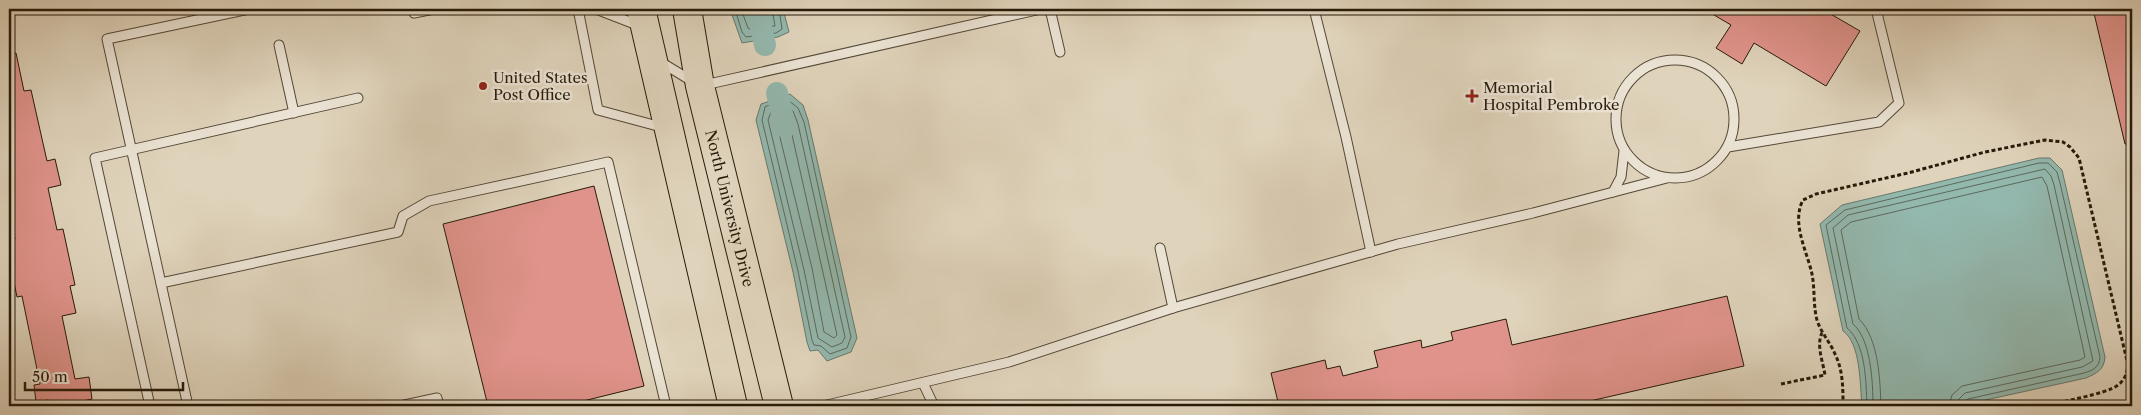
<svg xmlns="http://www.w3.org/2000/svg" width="2141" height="415" viewBox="0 0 2141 415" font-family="'Libre Caslon Text',serif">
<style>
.water{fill:#93b8ae;stroke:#67796c}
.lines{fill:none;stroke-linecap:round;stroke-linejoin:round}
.shore{stroke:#5c695c;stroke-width:1}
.canal{stroke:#93b8ae;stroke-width:22}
.building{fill:#e0938b;stroke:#261a0a}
.service-casing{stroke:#544836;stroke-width:11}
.primary-casing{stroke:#261a0a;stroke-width:30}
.path{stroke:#261a0a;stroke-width:3;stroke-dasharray:4 2.5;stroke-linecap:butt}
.service{stroke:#eae2d3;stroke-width:9}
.primary{stroke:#dfd3bb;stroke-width:28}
.poi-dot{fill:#8f2418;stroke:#eae2d3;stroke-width:2}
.labels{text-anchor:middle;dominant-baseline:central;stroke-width:5;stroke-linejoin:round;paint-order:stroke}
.poi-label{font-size:15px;fill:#261a0a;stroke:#eae2d3;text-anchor:start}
.street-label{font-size:15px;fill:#261a0a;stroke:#eae2d3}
</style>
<rect width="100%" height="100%" fill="#dfd3bb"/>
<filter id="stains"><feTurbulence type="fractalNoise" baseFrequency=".004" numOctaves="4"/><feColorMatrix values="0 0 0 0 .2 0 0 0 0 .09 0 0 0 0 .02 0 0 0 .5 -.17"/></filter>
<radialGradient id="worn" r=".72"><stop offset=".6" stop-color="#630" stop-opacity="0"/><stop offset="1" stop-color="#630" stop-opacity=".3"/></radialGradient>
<g class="water">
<path d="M730 9H783L789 32 778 37 742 43Z"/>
<path d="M790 94 803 105 808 120 857 338 851 352 827 361 818 350 810 351 807 342 793 272 756 120 761 104Z"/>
<path d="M2039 158H2050L2062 170 2105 357C2104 370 2097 373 2086 378L1958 406H1862C1860 386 1861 343 1843 331L1820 224 1842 205Z"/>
</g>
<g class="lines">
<g class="shore">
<path d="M735 9 742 32 746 37 776 33 782 29 779 9"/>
<path d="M741 9 748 28 750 29 775 26 772 9"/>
<path d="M788 100 798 108 804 122 851 337 847 348 830 354 821 346 814 345 812 340 798 271 762 120 765 107Z"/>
<path d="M787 107 793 111 798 124 845 337 842 343 832 347 818 338 804 270 768 120 771 112Z"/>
<path d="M786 116 790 126 837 335 834 338 824 332 812 268 776 121 777 118Z"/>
<path d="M1867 406C1866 382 1866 344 1847 328L1826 225 1845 210 2039 163H2048L2057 172 2060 183 2100 357C2099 368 2093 370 2084 373L1968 399 1964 402 1963 406"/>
<path d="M1873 406C1873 383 1871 339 1853 324L1833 228 1848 215 2045 169 2051 176 2054 185 2093 361 2082 367 1965 393 1959 399 1957 406"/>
<path d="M1881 406C1880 380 1879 339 1859 319L1841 230 1851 222 2042 177 2047 186 2085 357 2080 360 1962 386 1952 395 1949 406"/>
</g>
<g class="canal">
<path d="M757 9 765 45"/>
<path d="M777 93 785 127"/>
</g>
</g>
<g class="building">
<path d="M1704 9H1822L1860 31 1826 86 1754 43 1742 64 1716 48 1731 25Z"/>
<path d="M2093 9H2132V143L2125 144Z"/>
<path d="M16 53 24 91 31 90 47 161 55 159 61 185 48 188 57 230 63 229 75 285 70 286 76 313 62 316 75 379 89 377 92 399 83 401 84 406H49L48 400 36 402 34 385 40 384 22 296 17 297 9 258V240L15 239 9 212V54Z"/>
<path d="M594 186 644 386 563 406H488L443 224Z"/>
<path d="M1727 296 1744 366 1568 406H1279L1271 373 1325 360 1327 369 1340 366 1343 376 1378 367 1374 351 1421 340 1422 348 1453 340 1451 332 1506 319 1512 345Z"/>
</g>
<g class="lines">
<g class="service-casing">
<g id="service">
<path d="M412 9 414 13 434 9"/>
<path d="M578 9 598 110 665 128"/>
<path d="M596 9 640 26"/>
<path d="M1050 9 1060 52"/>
<path d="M1314 9 1346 137 1371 252"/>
<path d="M279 45 294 113"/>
<circle cx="1675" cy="119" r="59"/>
<path d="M659 61 700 86 1041 9"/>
<path d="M1728 147 1879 122 1899 103 1876 9"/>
<path d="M1613 192 1621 177 1624 151"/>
<path d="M1160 248 1173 308"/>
<path d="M161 283 398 232 403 216 429 201 608 162 666 406"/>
<path d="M923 383 934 406"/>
<path d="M150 406 95 158 358 98"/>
<path d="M188 406 107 39 249 9"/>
<path d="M400 406 437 398 439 406"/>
<path d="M823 406 1009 362 1173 308 1398 244 1533 213 1667 178"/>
</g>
</g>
<g class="primary-casing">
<g id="primary">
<path d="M641 9 733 406"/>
<path id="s1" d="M687 9 700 86 779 406"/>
</g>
</g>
<g class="path">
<path d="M1781 384 1825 375C1823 362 1816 345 1822 333"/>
<path d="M1843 406C1843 388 1843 370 1835 354 1830 342 1821 333 1817 320 1813 305 1815 289 1812 274 1807 251 1791 223 1803 200L1816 194 1908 173 1985 152 2045 140 2063 142 2070 147 2079 158 2128 365C2127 373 2125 380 2118 385 2107 394 2059 402 2043 406"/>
</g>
<use href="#service" class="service"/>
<use href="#primary" class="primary"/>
</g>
<g class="poi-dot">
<circle cx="483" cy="86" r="5"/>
<path d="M1469.5 88.5h5v5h5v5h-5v5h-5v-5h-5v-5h5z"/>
</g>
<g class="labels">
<g class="poi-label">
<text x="493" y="77">United States<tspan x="493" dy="17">Post Office</tspan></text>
<text x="1483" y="87">Memorial<tspan x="1483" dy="17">Hospital Pembroke</tspan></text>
</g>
<g class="street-label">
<text stroke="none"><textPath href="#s1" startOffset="204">North University Drive</textPath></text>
</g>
</g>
<rect width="2141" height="415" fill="none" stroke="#dfd3bb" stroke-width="30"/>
<rect x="10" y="10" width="2121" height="395" fill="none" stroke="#261a0a" stroke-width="2.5"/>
<rect x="15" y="15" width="2111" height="385" fill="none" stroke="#261a0a"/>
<path d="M25 382v8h158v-8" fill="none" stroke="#261a0a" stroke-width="2.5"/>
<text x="32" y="382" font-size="15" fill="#261a0a" stroke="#eae2d3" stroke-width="4" paint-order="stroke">50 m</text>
<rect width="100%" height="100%" filter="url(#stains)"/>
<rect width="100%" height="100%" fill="url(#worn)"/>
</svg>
